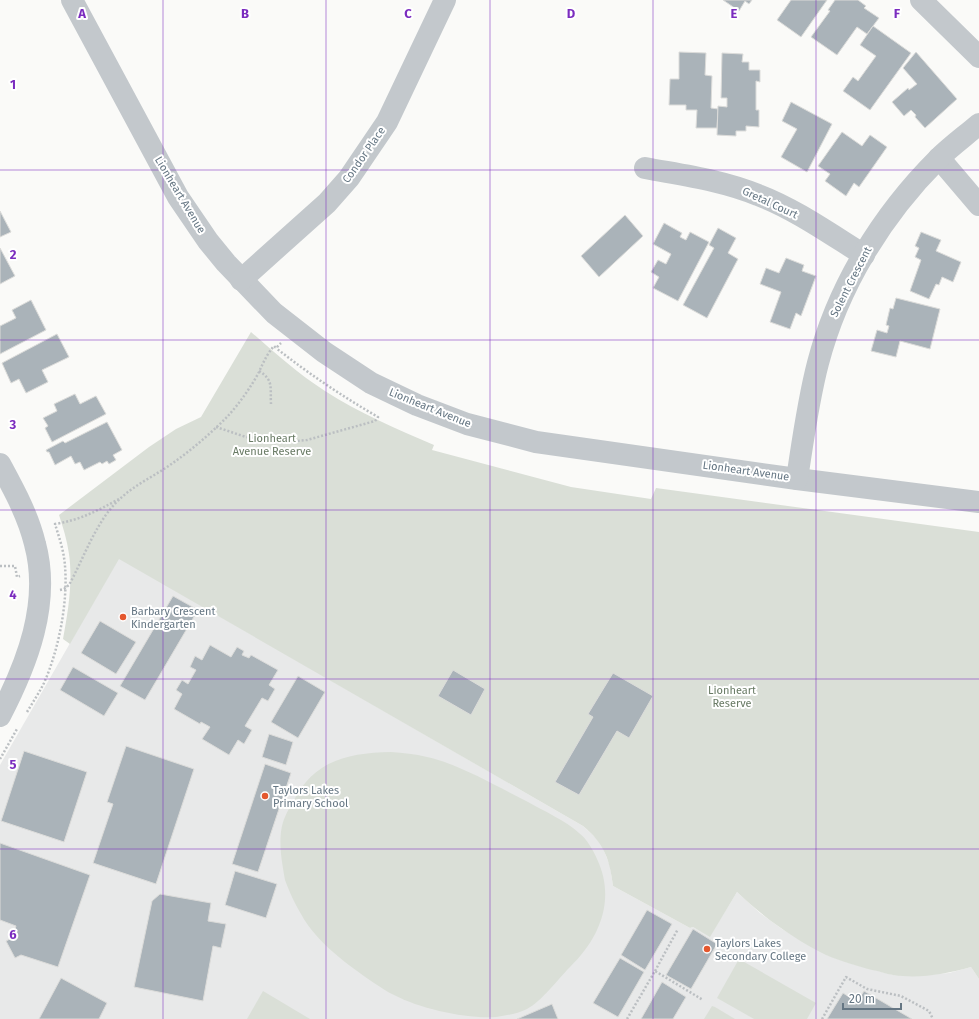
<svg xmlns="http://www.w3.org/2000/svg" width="979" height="1019" viewBox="0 0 979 1019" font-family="'Fira Sans',sans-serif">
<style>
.built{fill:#e8e9e9}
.green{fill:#dadfd7}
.building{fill:#aab3b9;stroke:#dcdcda}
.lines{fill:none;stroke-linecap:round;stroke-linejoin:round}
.path{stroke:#bbbfc2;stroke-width:2.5;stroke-dasharray:2 2;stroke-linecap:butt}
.minor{stroke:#c3c8cc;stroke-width:22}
.grid{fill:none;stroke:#7b2cbf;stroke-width:1;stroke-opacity:0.55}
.poi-dot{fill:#e4572e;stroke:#fff;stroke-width:1.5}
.labels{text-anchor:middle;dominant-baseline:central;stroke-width:4;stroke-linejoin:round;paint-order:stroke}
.street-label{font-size:11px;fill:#657683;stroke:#fff}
.park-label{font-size:11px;fill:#687a64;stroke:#fff}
.poi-label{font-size:11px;fill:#657683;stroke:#fff;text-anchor:start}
.grid-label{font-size:13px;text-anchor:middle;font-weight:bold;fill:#7b2cbf;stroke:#fff;stroke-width:4;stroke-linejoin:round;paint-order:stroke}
</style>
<rect width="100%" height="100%" fill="#fafaf8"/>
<path class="built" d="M119 558 583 826 595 837 602 846 610 866 613 886 690 928 693 927 710 936 737 892 760 913 782 929 827 955 849 963 893 975 915 976 949 973 971 967 979 979V1019H0V765Z"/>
<g class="green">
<path d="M251 332C274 352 298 374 325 391 359 413 397 429 434 445L432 450 571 487 651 499 656 488 979 532V979L971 967C946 974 919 979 893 975 886 974 879 971 872 970 857 966 840 961 826 955 794 939 763 917 737 892L710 937 693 927 690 928 613 886C610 860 604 843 583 826L119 559 70 644 63 639C68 612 73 582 69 554 67 540 63 527 59 515L149 447 176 429 201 417Z"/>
<path d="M391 752C403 753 415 754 427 757 459 764 498 787 528 802 544 811 566 821 579 833 587 839 593 850 597 859 616 899 600 938 570 967 558 979 542 1001 527 1009 517 1014 507 1015 496 1017 466 1019 421 1009 394 995 387 992 381 987 374 983 348 965 316 942 301 914 295 904 289 891 285 880 284 875 283 868 282 862 280 848 279 830 285 817 287 811 291 806 294 800 315 760 348 753 391 752Z"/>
<path d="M739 959 816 1003 807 1019H754L717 998Z"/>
<path d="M263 991 310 1019H247Z"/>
<path d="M712 1006 715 1007 735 1019H704Z"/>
</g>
<g class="building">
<path d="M723 0H752L749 4 745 1 739 11Z"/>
<path d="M791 0H827L801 37 777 20Z"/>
<path d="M835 0H858L866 6 864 8 879 18 867 34 857 27 837 55 811 37 830 11 828 10Z"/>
<path d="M873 26 911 53 870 110 843 91 853 77 858 81 876 56 860 45Z"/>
<path d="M679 52 706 53 705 75 712 76 711 108 718 109 717 128H696L697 110H686V105H669L670 79H679Z"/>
<path d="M916 52 957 99 925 128 915 117 916 115 911 110 904 116 892 102 908 88 909 90 917 84 903 68Z"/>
<path d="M722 53 743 54 742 62H749V70H760V82L756 81V110H759V127L746 126V131H736V136L717 135 718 106 727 107V98H721Z"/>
<path d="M791 102 832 124 807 172 781 157 797 129 782 121Z"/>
<path d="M842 132 862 146 870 135 887 147 859 187 854 183 846 196 825 181 830 174 818 166Z"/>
<path d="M0 211 11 232 0 237Z"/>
<path d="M625 215 643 236 599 277 581 256Z"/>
<path d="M664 223 682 233 680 237 686 240 690 232 709 242 678 301 653 288 659 277 651 272 658 260 666 264 671 254 653 244Z"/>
<path d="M718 228 736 238 728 253 738 259 707 318 683 305 714 248 709 245Z"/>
<path d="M921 232 941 240 936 251 961 262 953 282 942 277 939 285 936 284 929 299 910 291 921 260 915 257 919 248 915 246Z"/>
<path d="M0 248 15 276 0 284Z"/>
<path d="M786 258 804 265 802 271 816 276 801 316 796 313 790 329 770 322 781 292 760 284 766 268 779 273Z"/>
<path d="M896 298 940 309 930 349 900 341 896 357 871 351 877 330 887 333 889 326 886 325 890 308 893 309Z"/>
<path d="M31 300 46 330 0 354V326L16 318 12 310Z"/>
<path d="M57 334 69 357 42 370 48 382 26 393 19 379 11 383 2 363Z"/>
<path d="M75 394 80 404 96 396 106 414 52 442 45 428 48 426 43 418 57 411 54 404Z"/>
<path d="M107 422 122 450 113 455 116 460 109 464 107 461 102 464 100 462 84 470 80 462 75 464 71 456 55 465 49 452H47L46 450 63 441 65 443Z"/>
<path d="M173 596 198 610 145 700 120 686Z"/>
<path d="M100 621 136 642 116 674 81 653Z"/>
<path d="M210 645 231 657 237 647 244 651 242 655 249 658 251 655 278 670 269 685 275 689 268 701 262 698 245 726 252 730 244 744 238 740 229 755 202 739 210 727 201 722 200 724 174 709 182 694 176 690 182 680 188 684 196 670 190 667 195 656 202 660Z"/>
<path d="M73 667 118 693 104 716 60 690Z"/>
<path d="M453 670 485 689 471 715 438 696Z"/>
<path d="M613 673 653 696 629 738 617 731 579 795 555 782 593 717 588 714Z"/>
<path d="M298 676 325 692 298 738 271 722Z"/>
<path d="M269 734 293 742 286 765 262 757Z"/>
<path d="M126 746 194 769 156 884 93 863 113 804 107 802Z"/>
<path d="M24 751 87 772 64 842 1 821Z"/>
<path d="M265 764 291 773 258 872 232 864Z"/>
<path d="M0 843 90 875 58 967 21 955 15 958 6 941 12 938 16 926 0 920Z"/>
<path d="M235 871 277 884 266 918 225 905Z"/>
<path d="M160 894 211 903 208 921 226 924 221 948 213 946 203 1001 134 987 152 901Z"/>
<path d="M647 910 672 924 645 970 621 955Z"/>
<path d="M693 929 717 944 691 989 666 975Z"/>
<path d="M620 958 644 972 618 1017 593 1003Z"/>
<path d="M61 978 107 1003 99 1019H39Z"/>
<path d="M662 982 686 997 673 1019H641Z"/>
<path d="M864 991 912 1019H827L843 993 857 1002Z"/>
<path d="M552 1004 558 1019H517Z"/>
</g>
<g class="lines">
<g class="path">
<path d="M259 371C274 380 270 388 271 404"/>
<path d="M216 427 246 437 275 443 307 440 375 421 378 417C342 396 309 374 276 348"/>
<path d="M0 566H15L17 577 20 576"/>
<path d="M60 590 64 589 69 585C84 558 97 518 122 497 134 486 150 478 164 469 187 454 208 436 227 417 239 404 251 387 259 372 263 363 267 354 274 346L276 348 281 343"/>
<path d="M27 712C33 702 39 693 44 683 59 649 68 602 65 566 64 551 59 537 55 524 80 520 97 511 119 499"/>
<path d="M0 759 17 729"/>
<path d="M655 971 678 929"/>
<path d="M627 1019 655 971 703 1000"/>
<path d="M822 1019 846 977 867 989 901 996 929 1011 933 1019"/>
</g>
<g class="minor">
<path d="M72 0 178 197 208 241 226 263 274 313 324 352 371 383 417 405 467 424 536 442 797 479 979 502"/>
<path d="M921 0 979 57"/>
<path d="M939 158 979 205"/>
<path d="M645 168C682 175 722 180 758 195 795 209 830 234 864 255"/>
<path d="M241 280 327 203 349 178 387 122 445 0"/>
<path d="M0 464C14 490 28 515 35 544 51 603 27 664 0 716"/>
<path d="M797 479C803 440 808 401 818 363 838 286 882 215 938 159 950 147 965 136 979 124"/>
</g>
</g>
<path class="grid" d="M163 0V1019M326 0V1019M490 0V1019M653 0V1019M816 0V1019M0 170H979M0 340H979M0 510H979M0 679H979M0 849H979"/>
<g class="poi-dot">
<circle cx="123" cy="617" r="4"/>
<circle cx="265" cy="796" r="4"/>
<circle cx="707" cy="949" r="4"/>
</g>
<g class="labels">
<g class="street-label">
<text transform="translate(364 155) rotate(-55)">Condor Place</text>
<text transform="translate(180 195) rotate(59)">Lionheart Avenue</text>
<text transform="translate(770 203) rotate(25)">Gretal Court</text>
<text transform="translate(851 282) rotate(-63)">Solent Crescent</text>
<text transform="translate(430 408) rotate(22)">Lionheart Avenue</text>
<text transform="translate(746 471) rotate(8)">Lionheart Avenue</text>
</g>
<g class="park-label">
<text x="272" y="438">Lionheart<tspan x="272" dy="13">Avenue Reserve</tspan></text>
<text x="732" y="690">Lionheart<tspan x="732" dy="13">Reserve</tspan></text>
</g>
<g class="poi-label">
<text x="131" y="611">Barbary Crescent<tspan x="131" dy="13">Kindergarten</tspan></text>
<text x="273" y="790">Taylors Lakes<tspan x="273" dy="13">Primary School</tspan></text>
<text x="715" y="943">Taylors Lakes<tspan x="715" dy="13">Secondary College</tspan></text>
</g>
</g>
<g class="grid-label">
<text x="82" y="18">A</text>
<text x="245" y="18">B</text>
<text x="408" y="18">C</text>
<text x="571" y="18">D</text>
<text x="734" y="18">E</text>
<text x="897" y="18">F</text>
<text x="13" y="89">1</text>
<text x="13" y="259">2</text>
<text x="13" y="429">3</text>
<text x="13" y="599">4</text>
<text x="13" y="769">5</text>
<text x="13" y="939">6</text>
</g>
<path d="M843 1003v6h58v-6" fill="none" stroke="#657683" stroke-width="2"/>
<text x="849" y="1003" font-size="12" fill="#657683" stroke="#ffffff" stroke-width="3" paint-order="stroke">20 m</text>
</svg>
